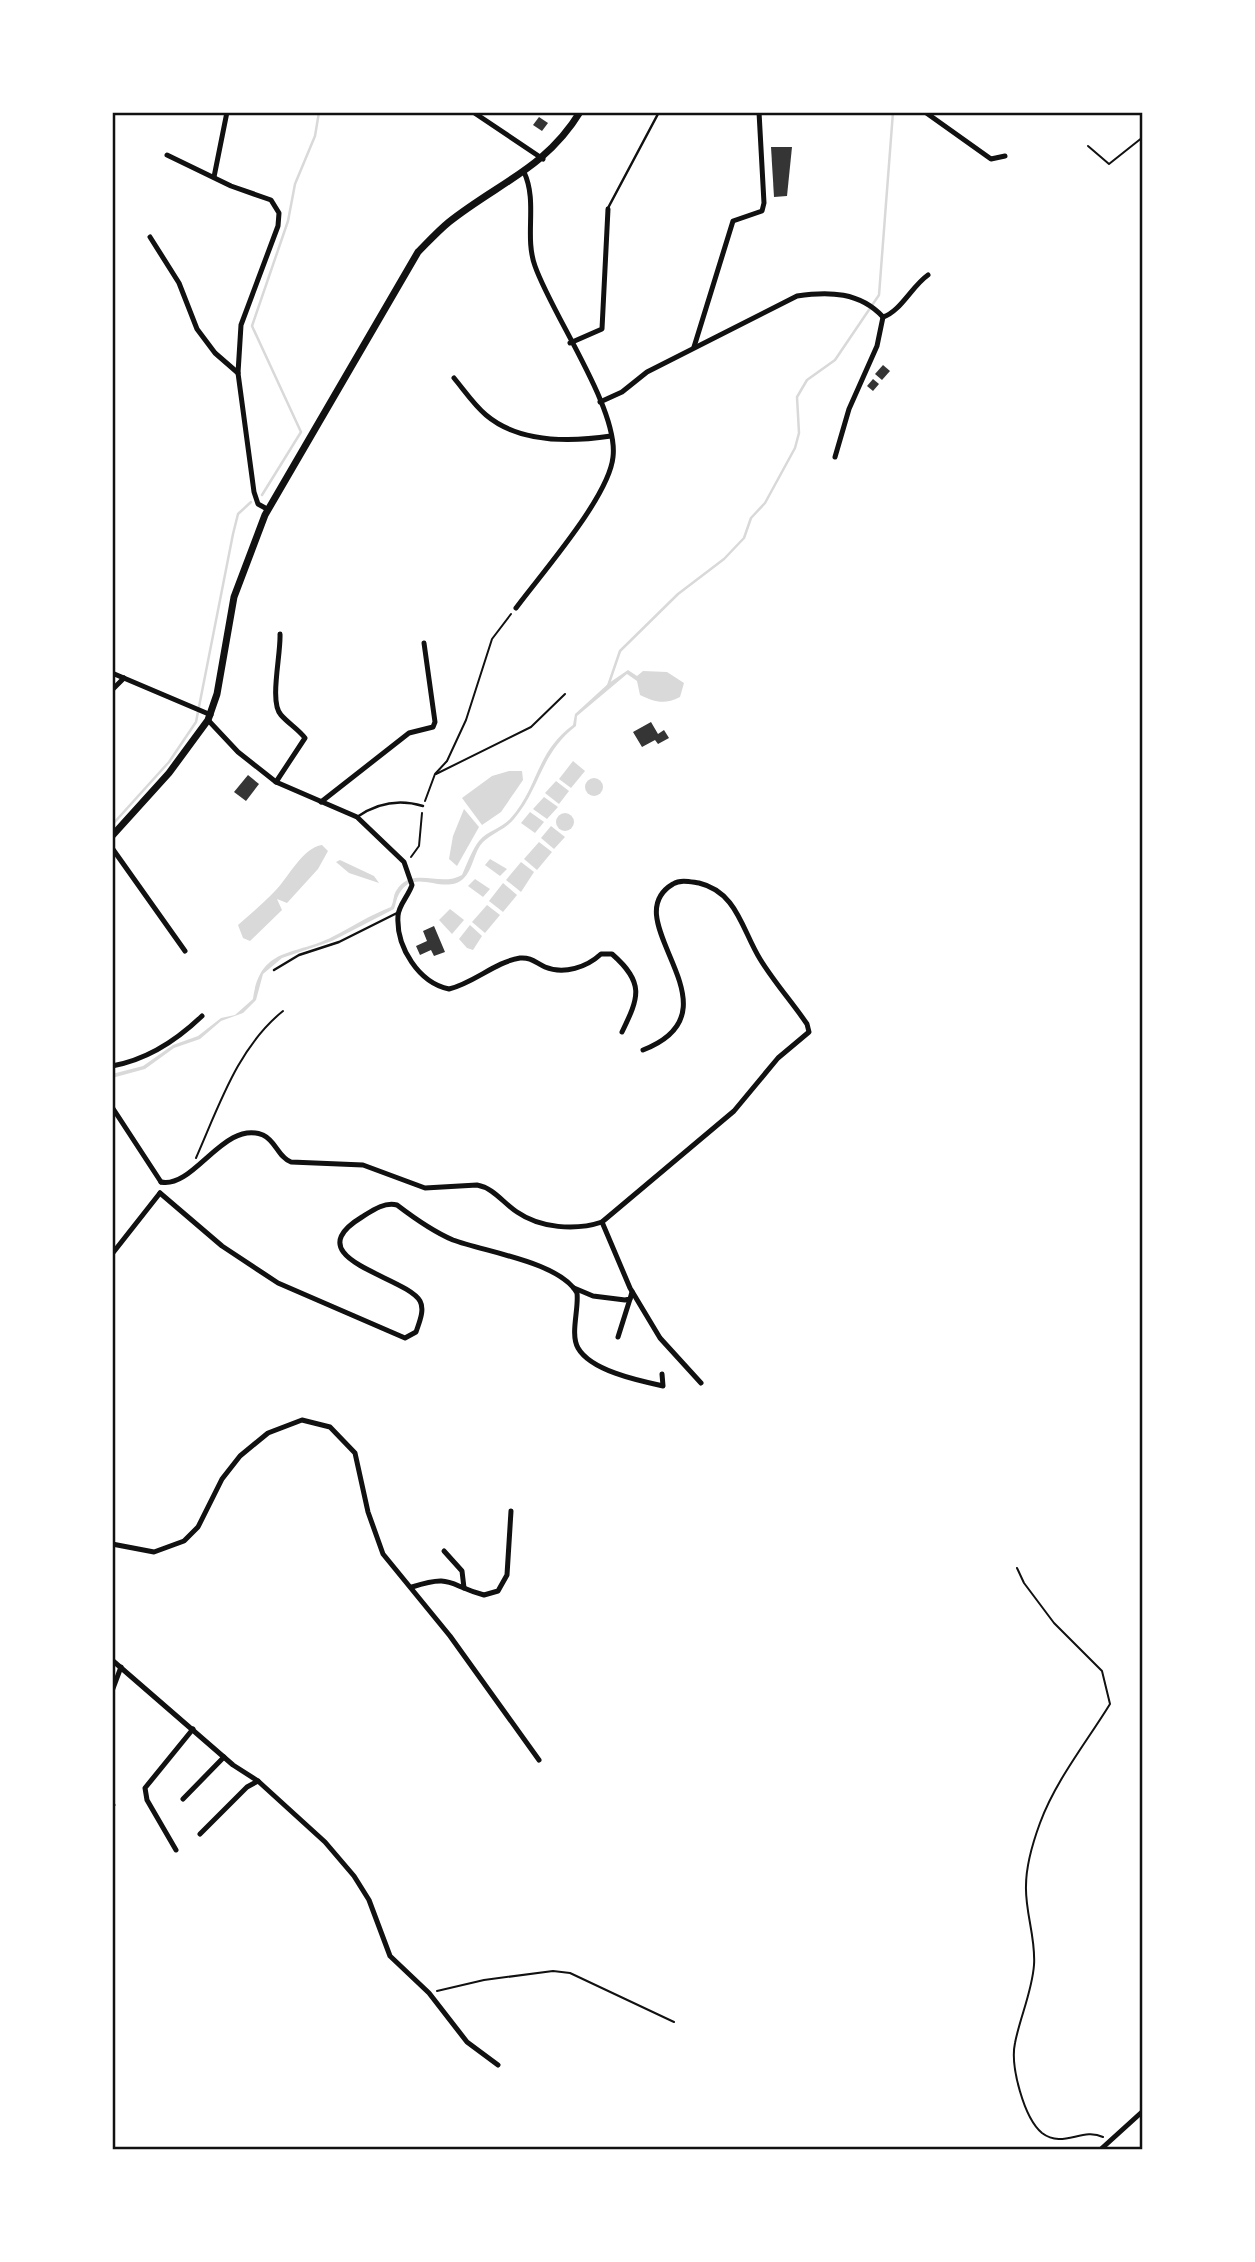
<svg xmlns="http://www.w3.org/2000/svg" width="1255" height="2262" viewBox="0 0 1255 2262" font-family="'Roboto Condensed',sans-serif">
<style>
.water{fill:#d9d9d9}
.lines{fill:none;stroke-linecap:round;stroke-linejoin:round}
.stream{stroke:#d9d9d9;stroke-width:2.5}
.building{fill:#353535}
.path{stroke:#111;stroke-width:2}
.service{stroke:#111;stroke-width:2.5}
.minor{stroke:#111;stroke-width:5}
.secondary{stroke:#111;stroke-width:7}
.neatline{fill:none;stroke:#111;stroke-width:2.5}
</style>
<rect width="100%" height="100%" fill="#fff"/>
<g class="water">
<path d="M628 670 637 676 643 671 667 672 684 683 680 697C664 705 655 702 640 695L637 681 627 674 577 716 576 726C540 754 541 787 514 819 506 829 492 833 483 842 474 851 473 870 463 879 443 896 414 866 399 894 396 899 396 904 394 909L332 941 282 958 263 974 256 1000 243 1013 221 1021 200 1039 174 1048 145 1069 112 1078V1074L143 1066 173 1045 198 1036 221 1018 235 1015 253 999C260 946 295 956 332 937 352 927 370 915 391 907 394 901 393 896 396 891 412 865 440 888 462 875 467 864 472 850 479 841 487 831 502 828 510 819 539 787 535 753 573 725L575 714 609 683Z"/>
<path d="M573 761 585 771 571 788 559 779Z"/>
<path d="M509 771H522L523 780 501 812 482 825 462 798 492 776Z"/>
<circle cx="594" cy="787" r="9"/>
<path d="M556 781 569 791 559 804 545 793Z"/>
<path d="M544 797 558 807 547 819 533 809Z"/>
<path d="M464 809 479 827 457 866 449 859 453 836Z"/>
<path d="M530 812 544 822 535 833 521 823Z"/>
<circle cx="565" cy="822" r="9"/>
<path d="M551 826 565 837 554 849 541 838Z"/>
<path d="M539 842 552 852 537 870 524 859Z"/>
<path d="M322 845 328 851 318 869 287 903 277 899 282 910 250 941 243 938 238 925C250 914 264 903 275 891 289 877 302 848 322 845Z"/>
<path d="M490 859 507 869 500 876 485 865Z"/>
<path d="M340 860 374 876 379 883 349 873 336 862Z"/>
<path d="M521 862 534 872 521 892 506 880Z"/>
<path d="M475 879 490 889 483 897 468 886Z"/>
<path d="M503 883 517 895 503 912 489 901Z"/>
<path d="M487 905 500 915 485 933 472 922Z"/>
<path d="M450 909 464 920 452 934 439 920Z"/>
<path d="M470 925 482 936 473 950 467 948 459 939Z"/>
</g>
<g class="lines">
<g class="stream">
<path d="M262 495 301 432 252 326 288 221 295 184 315 136 319 112"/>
<path d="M608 686 620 651 678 594 724 559 744 538 751 518 765 503 795 448 799 433 797 397 807 380 835 360 879 295 893 112"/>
<path d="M112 825 169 762 196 722 233 534 238 514 251 502"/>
</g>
</g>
<g class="building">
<path d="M539 117 548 123 542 131 533 125Z"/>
<path d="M771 147H792L787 196 774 197Z"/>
<path d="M883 365 890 371 882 380 875 374Z"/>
<path d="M873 379 879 384 873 391 867 386Z"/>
<path d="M651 722 658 734 664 730 669 738 658 744 655 740 642 747 633 732Z"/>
<path d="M248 775 259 784 246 801 234 792Z"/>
<path d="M434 926 445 952 434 956 431 950 420 955 416 946 427 941 423 931Z"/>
</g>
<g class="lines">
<g class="path">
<path d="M1088 146 1109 164 1143 137"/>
<path d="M436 774 531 727 565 694"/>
<path d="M425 801 435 774 447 761 466 720 492 639 511 614"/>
<path d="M411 857 419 846 422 813"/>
<path d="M196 1158C219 1106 238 1047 283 1011"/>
<path d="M1017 1568 1024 1583 1054 1623 1102 1671 1110 1704C1086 1743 1056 1780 1040 1823 1033 1842 1026 1866 1026 1886 1025 1912 1036 1938 1034 1965 1032 1992 1020 2017 1015 2043 1010 2066 1024 2118 1042 2133 1063 2149 1082 2127 1103 2137"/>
<path d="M437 1991 484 1980 553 1971 570 1973 674 2022"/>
</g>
<g class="service">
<path d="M608 208 659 112"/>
<path d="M357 817C377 803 400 799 423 806"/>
<path d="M274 970 299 955 339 942 397 913"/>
</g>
<g class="minor">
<path d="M473 112 543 159"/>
<path d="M925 112 991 159 1005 156"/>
<path d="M167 155 231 186 271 200 279 213 278 226 241 325 238 373 254 492 258 504 267 509"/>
<path d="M214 177 227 112"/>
<path d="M150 237 179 283 197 329 215 353 238 373"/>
<path d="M883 317C900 312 912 286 928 275"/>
<path d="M570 343 602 329 608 209"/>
<path d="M694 347 733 221 762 211 764 203 759 112"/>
<path d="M454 378C464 390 474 405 486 415 519 443 571 442 611 436"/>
<path d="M600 402 622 392 647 372 797 296C829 291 860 292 883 317"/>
<path d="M835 457 849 409 877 346 883 317"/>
<path d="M516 608C541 574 609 497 613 457 619 409 552 315 535 266 524 236 538 202 524 172"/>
<path d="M112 673 211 715"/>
<path d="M112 690 124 678"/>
<path d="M208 720 238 752 276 782 357 817 404 862 412 885C409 895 398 906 398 916 396 947 419 983 449 989 474 983 495 962 520 958 531 957 536 963 545 967 564 975 587 967 601 954H612C645 983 639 997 622 1032"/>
<path d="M276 782 305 738C298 729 289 724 281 715 269 702 281 655 280 634"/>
<path d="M321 802 409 733 433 727 435 722 424 643"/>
<path d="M112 848 185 951"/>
<path d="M112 1066C146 1060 177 1040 202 1016"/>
<path d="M112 1107 161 1182"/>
<path d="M161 1182C194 1189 224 1119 263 1135 276 1141 278 1157 291 1162L363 1165 425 1188 477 1185C494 1188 503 1203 517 1212 540 1228 575 1231 602 1222L734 1111 778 1058 809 1032 807 1024C792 1002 774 982 760 959 742 930 737 892 699 883 691 882 681 879 673 884 612 920 746 1010 643 1050"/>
<path d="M160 1193 222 1246 278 1283 405 1338 416 1332C419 1323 425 1310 420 1301 406 1276 293 1259 362 1217 373 1210 384 1202 397 1205 414 1218 434 1232 453 1240 485 1252 560 1262 577 1293 579 1309 570 1334 578 1348 591 1371 640 1381 663 1386L662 1374"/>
<path d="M602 1222 630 1288 660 1338 701 1383"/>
<path d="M112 1254 160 1193"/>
<path d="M574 1288 593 1296 625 1300 630 1299 632 1292"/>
<path d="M618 1337 630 1299"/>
<path d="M112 1544 154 1552 184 1541 198 1527 222 1479 240 1456 268 1433 302 1420 330 1427 355 1453 368 1512 383 1554 450 1636 539 1760"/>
<path d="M444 1551 462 1571 464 1588"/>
<path d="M412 1587C453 1574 447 1585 484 1595L498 1591 507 1575 511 1511"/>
<path d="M112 1660 233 1765 258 1781 325 1842 354 1876 369 1900 390 1956 429 1993 467 2042 498 2065"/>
<path d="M112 1691 121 1667"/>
<path d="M183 1799 224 1757"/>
<path d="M112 1804 113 1805"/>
<path d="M200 1834 247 1787 258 1781"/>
<path d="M176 1850 147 1800 145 1788 193 1729"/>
<path d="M1100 2150 1143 2111"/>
</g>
<path class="secondary" d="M112 836 169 773 208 720 217 694 234 597 265 515 418 252C428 242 438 231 449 222 498 183 546 168 580 112"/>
</g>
<rect width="1255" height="2262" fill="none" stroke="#ffffff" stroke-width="228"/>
<rect x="114" y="114" width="1027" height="2034" class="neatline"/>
</svg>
